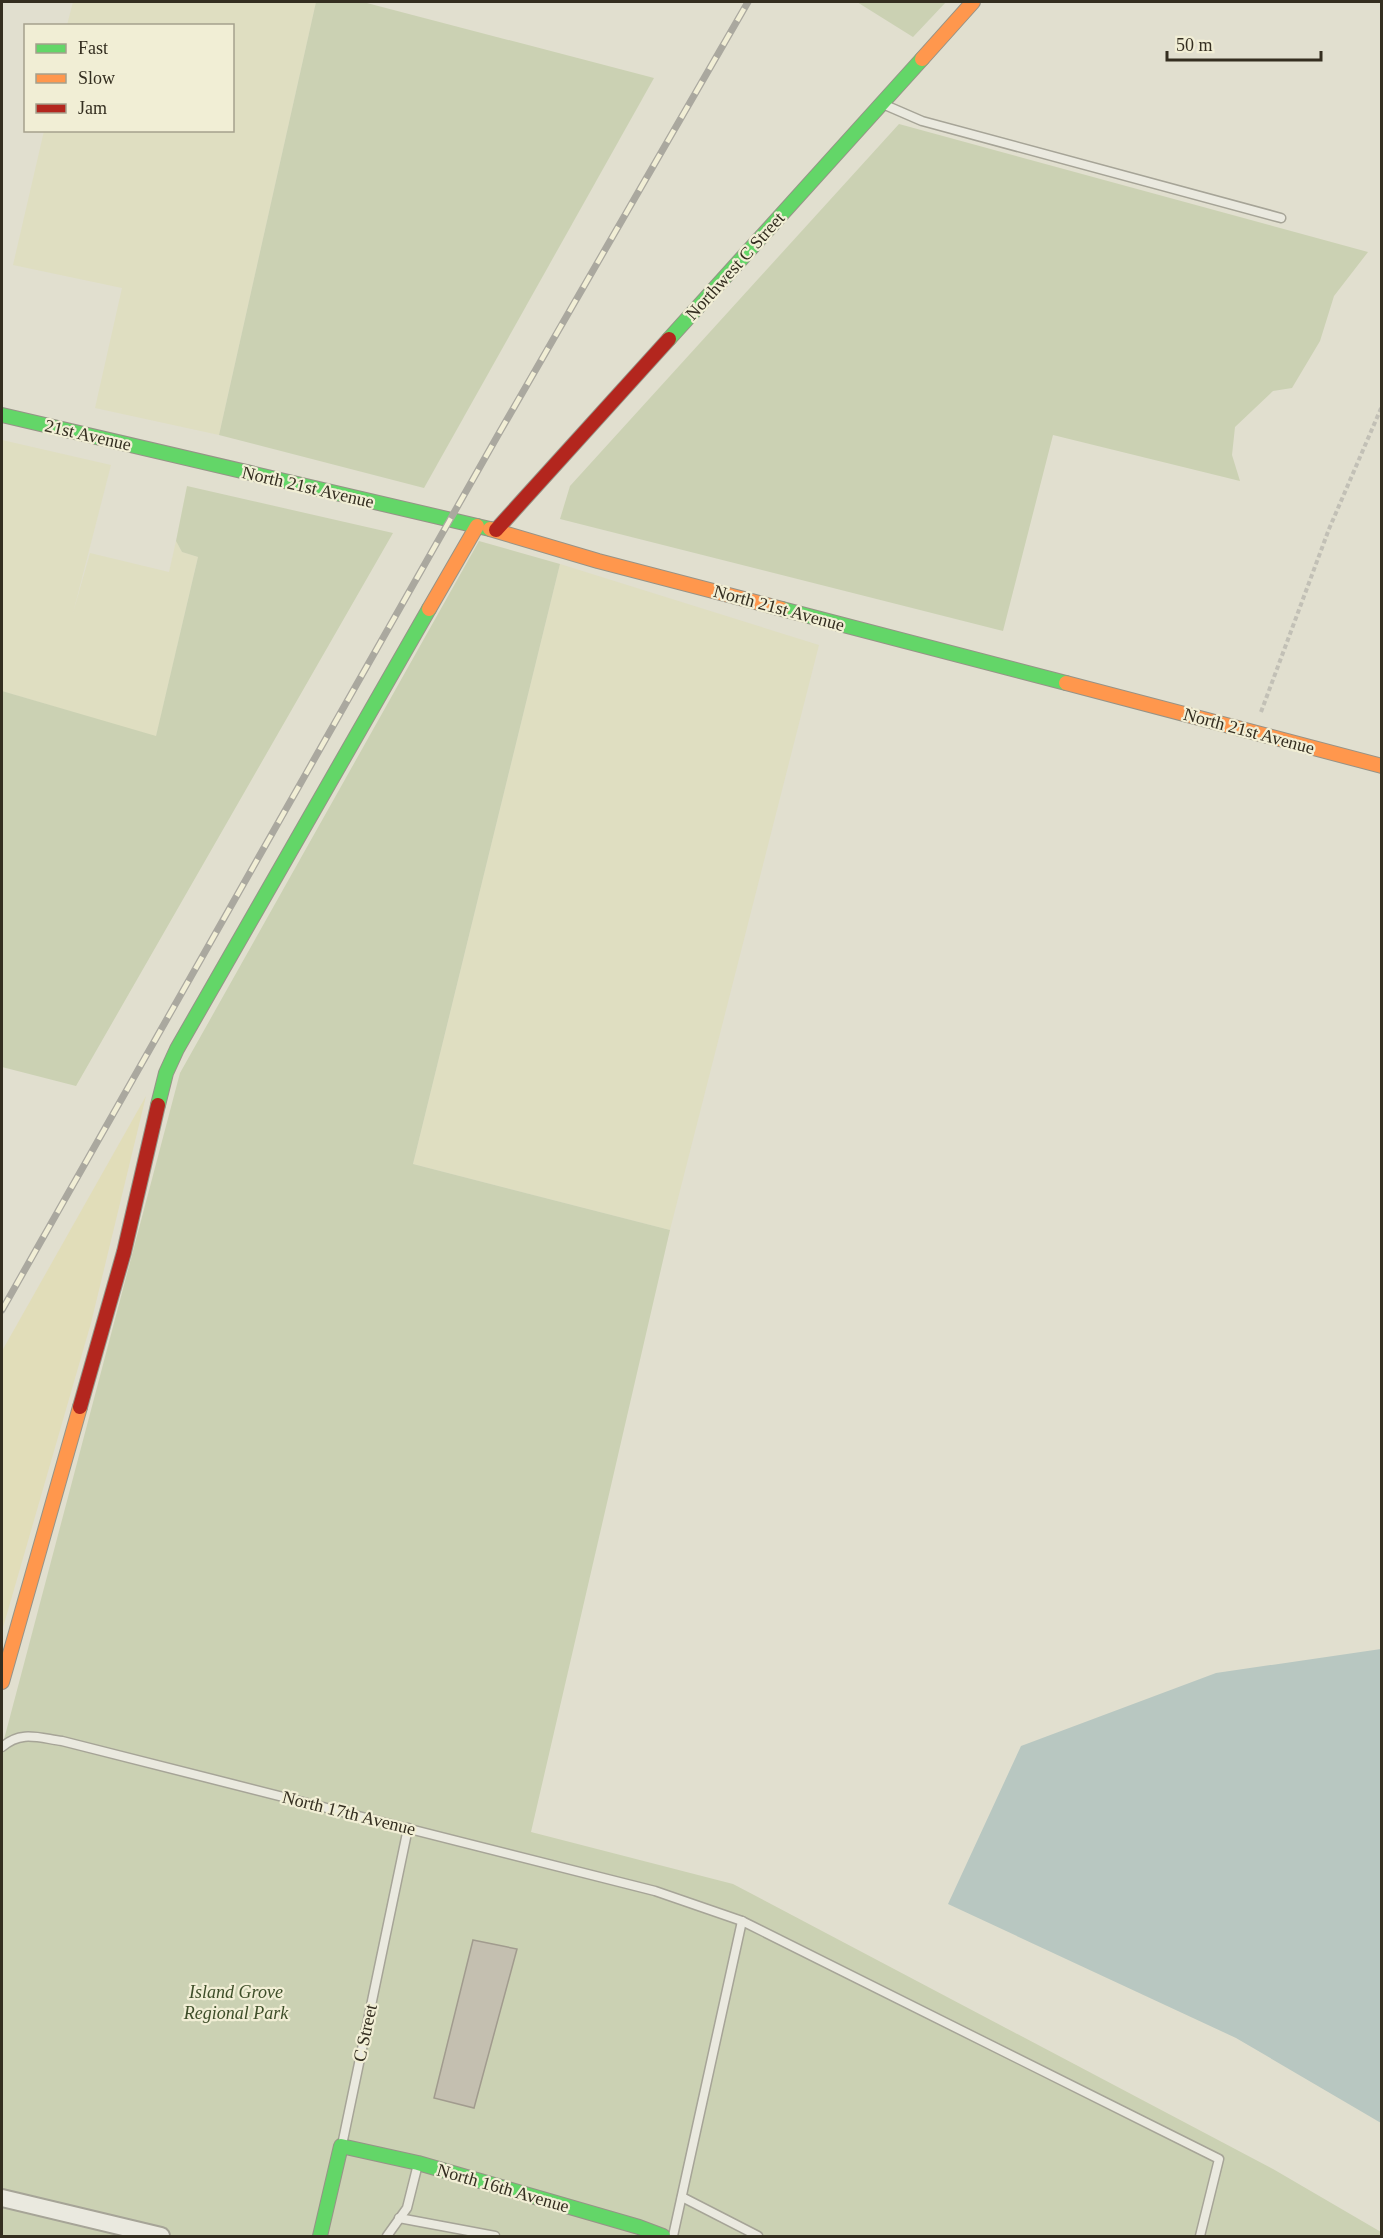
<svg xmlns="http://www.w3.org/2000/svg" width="1383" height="2238" viewBox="0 0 1383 2238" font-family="Georgia,serif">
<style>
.farmland{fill:#dfdec1}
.green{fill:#cbd1b3}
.sand{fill:#e1ddb9}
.water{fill:#b8c7c1}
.building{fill:#c4bfb0;stroke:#a19b8e;stroke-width:1.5}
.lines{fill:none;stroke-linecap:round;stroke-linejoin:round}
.lane-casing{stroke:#a6a497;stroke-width:11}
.street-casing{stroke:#a6a497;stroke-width:20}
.fast-casing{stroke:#969387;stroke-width:16}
.slow-casing{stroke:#969387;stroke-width:16}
.jam-casing{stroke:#969387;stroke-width:16}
.path{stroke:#c2c0b6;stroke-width:4;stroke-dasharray:4.5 3;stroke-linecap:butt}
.lane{stroke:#eae9df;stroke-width:8}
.street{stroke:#eae9df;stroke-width:16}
.fast{stroke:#63d668;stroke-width:14}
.slow{stroke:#ff974d;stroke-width:14}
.jam{stroke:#b3261e;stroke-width:14}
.rail-casing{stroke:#aaa89f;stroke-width:7}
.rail{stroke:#f1eed5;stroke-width:4.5;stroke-dasharray:14;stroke-linecap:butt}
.labels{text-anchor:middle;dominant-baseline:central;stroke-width:4.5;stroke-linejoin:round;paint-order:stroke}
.street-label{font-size:18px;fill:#342e20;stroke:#f1eed5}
.park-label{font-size:18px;font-style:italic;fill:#3e4e29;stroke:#f1eed5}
</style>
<rect width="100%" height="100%" fill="#e1dfcf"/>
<g class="farmland">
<path d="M73 2H316L219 435 95 408 122 288 13 265 44 131 232 130V26L67 25Z"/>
<path d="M2 440 111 465 73 613 90 553 169 572 176 541 182 552 198 557 156 737 2 691Z"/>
<path d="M560 564 819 645 670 1230 413 1164Z"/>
</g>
<g class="green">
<path d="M316 2H363L654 78 424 488 219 435Z"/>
<path d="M857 2H946L913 37Z"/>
<path d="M899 124 1368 252 1334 296 1320 341 1292 388 1273 391 1235 427 1232 455 1240 481 1053 435 1003 631 560 519 570 486Z"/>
<path d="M187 486 393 533 76 1086 2 1067V691L156 736 198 557 182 552 176 541Z"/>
<path d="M479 541 560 564 413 1164 670 1230 531 1832 733 1884 1273 2169 1381 2232V2236H2V1747L180 1073Z"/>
</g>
<path class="sand" d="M146 1096 91 1323 2 1631V1351Z"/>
<path class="water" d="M1381 1649V2123L1236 2038 948 1904 1021 1746 1216 1673Z"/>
<path class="building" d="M473 1940 517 1949 474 2108 434 2098Z"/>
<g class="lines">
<g class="lane-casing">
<g id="lane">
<path d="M885 105 922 121 1281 218"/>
<path d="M2 1747C21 1730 39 1738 62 1741L655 1891 742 1921 1219 2159 1200 2236"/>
<path d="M342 2145 408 1828"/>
<path d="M682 2197 758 2236"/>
<path d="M399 2218 495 2236"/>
<path d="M387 2236 407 2208 418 2164"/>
<path d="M673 2236 742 1921"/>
</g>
</g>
<g class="street-casing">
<path id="street" d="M2 2198 161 2236"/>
</g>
<g class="fast-casing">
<g id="fast">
<path d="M669 339 922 59"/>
<path d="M2 415 490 529"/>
<path d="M782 609 1066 683"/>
<path d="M158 1105 166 1073 177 1049 429 609"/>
<path d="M320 2236 341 2146 418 2163 639 2227 663 2236"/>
</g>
</g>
<g class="slow-casing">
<g id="slow">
<path d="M922 59 973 2"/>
<path d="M490 529 598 561 782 609"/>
<path d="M429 609 477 526"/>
<path d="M1066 683 1382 766"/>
<path d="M2 1682 80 1407"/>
</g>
</g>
<g class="jam-casing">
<g id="jam">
<path d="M496 530 669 339"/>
<path d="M80 1407 124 1252 158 1105"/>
</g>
</g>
<path class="path" d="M1261 712 1329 529 1382 406"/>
<use href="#lane" class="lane"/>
<use href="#street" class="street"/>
<use href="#fast" class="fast"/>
<use href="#slow" class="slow"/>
<use href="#jam" class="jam"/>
<g class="rail-casing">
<path id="rail" d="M2 1310 498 435 748 2"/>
</g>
<use href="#rail" class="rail"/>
</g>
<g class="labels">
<g class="street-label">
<text transform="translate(735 266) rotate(-48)">Northwest C Street</text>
<text transform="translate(88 435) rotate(13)">21st Avenue</text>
<text transform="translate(308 487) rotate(13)">North 21st Avenue</text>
<text transform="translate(779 608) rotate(15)">North 21st Avenue</text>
<text transform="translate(1249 731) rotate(15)">North 21st Avenue</text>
<text transform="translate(349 1813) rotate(14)">North 17th Avenue</text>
<text transform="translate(365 2033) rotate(-78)">C Street</text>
<text transform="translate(503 2188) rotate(16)">North 16th Avenue</text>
</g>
<g class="park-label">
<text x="236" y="1992">Island Grove<tspan x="236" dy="21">Regional Park</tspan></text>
</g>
</g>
<rect width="1383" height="2238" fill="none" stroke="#342e20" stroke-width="6"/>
<rect x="24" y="24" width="210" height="108" fill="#f1eed5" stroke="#a5a18d" stroke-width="1.5"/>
<rect x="36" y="44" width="30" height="9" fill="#63d668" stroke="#a5a18d" stroke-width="1.5"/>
<text x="78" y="54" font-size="18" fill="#342e20">Fast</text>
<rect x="36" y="74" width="30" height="9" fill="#ff974d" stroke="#a5a18d" stroke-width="1.5"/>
<text x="78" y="84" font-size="18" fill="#342e20">Slow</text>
<rect x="36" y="104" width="30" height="9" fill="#b3261e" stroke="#a5a18d" stroke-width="1.5"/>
<text x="78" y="114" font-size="18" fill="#342e20">Jam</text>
<path d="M1167 51v9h154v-9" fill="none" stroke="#342e20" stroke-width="3"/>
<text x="1176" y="51" font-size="18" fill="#342e20" stroke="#f1eed5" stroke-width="4.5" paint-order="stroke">50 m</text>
</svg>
